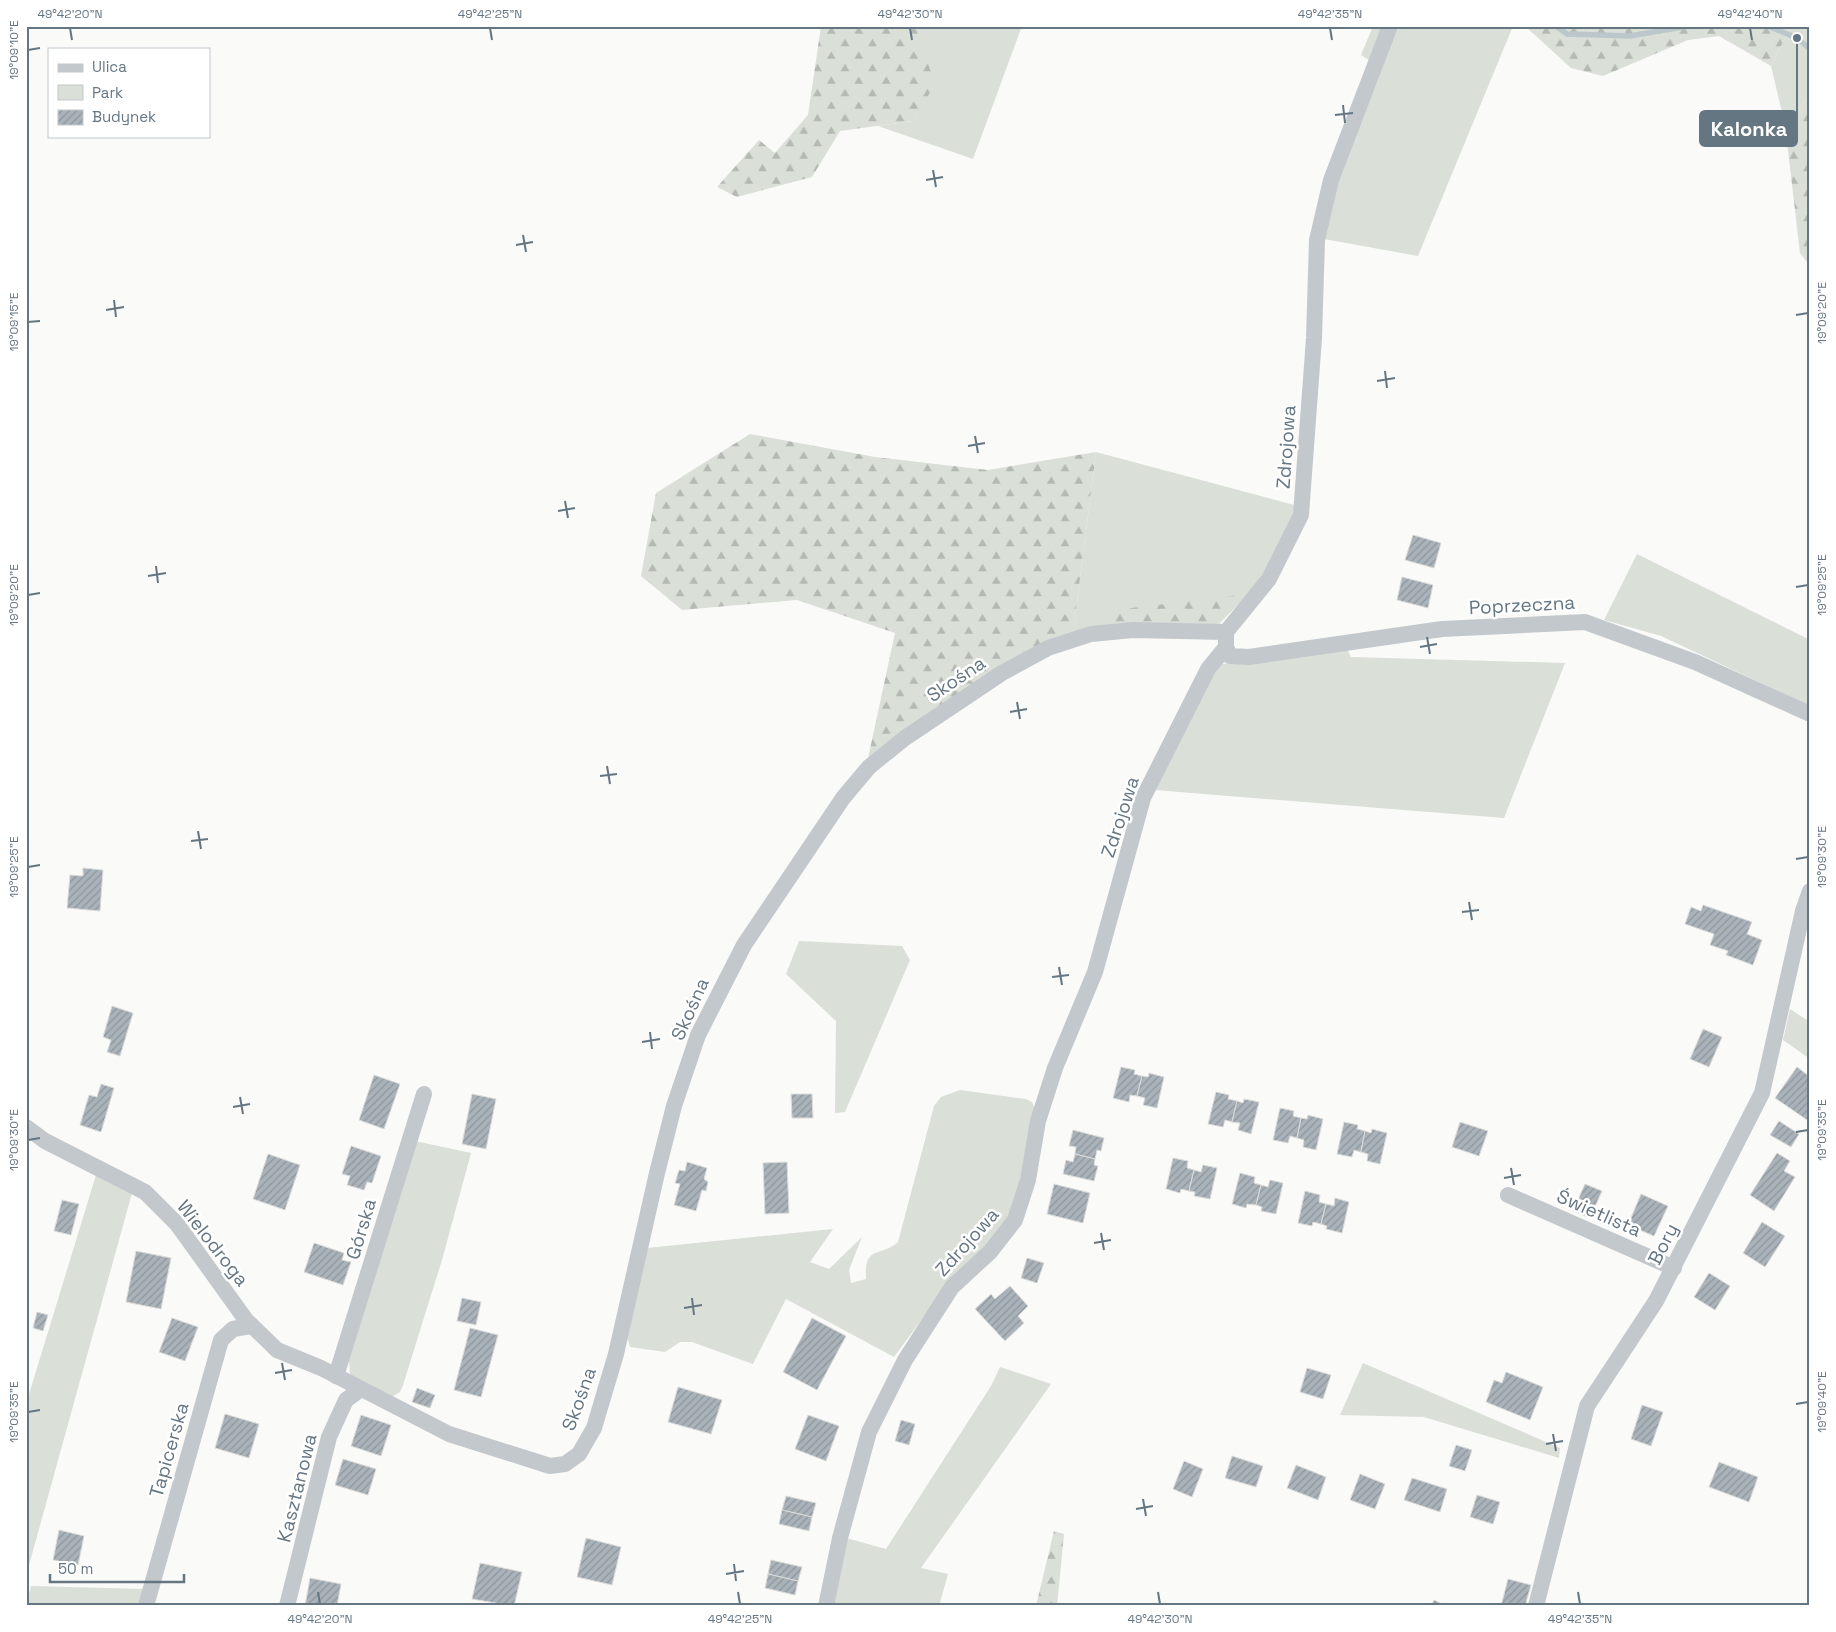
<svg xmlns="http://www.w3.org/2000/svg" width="1836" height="1632" viewBox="0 0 1836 1632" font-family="'Space Grotesk',sans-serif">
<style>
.green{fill:#dadfd7}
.forest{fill:url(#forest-firs)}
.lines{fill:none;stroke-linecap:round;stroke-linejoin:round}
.stream{stroke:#bbc7cb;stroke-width:5.5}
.building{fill:url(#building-hatch);stroke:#dcdcda}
.minor{stroke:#c3c8cc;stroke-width:16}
.ticks{fill:none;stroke:#657683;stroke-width:2}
.labels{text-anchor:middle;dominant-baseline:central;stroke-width:5;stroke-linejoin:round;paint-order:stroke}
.street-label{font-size:19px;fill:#657683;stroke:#fff}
.leader{fill:none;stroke:#657683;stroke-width:2}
.callout-dot{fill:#657683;stroke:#fff;stroke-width:2}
.callout{fill:#657683;stroke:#657683;stroke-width:2}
.callout-label{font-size:20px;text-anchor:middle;font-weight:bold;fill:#fff}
.neatline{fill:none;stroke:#657683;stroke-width:2}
.ticks-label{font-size:12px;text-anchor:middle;fill:#657683}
</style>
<defs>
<pattern id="forest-firs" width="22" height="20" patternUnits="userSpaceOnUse" patternTransform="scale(1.25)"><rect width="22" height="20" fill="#dadfd7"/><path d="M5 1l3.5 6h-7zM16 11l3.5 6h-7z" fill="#b4b9b4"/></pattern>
<pattern id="building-hatch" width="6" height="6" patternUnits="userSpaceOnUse" patternTransform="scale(1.25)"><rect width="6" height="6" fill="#aab3b9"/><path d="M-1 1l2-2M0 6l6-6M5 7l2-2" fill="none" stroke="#8e969c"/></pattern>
</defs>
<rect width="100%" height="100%" fill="#fafaf8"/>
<g class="green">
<path d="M919 26H1022L973 159 878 126 913 121 934 84 917 33Z"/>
<path d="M1373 26H1386L1372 62 1361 55Z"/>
<path d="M1397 26H1513L1418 256 1324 239 1336 180Z"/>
<path d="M1791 26H1810V95L1785 125 1771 66Z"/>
<path d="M1096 452 1298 506 1267 575 1219 624 1238 595 1110 628 1073 634Z"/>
<path d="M1637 554 1810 640V706L1661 636 1604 620Z"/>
<path d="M1346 647 1351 657 1565 663 1504 818 1155 790 1200 691 1222 664Z"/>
<path d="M799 941 902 946 910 960 845 1112 835 1113 836 1021 786 974Z"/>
<path d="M1790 1009 1810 1022V1059L1783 1040Z"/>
<path d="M960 1090 1026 1099 1032 1102 1035 1109 1012 1216 990 1245 950 1281 894 1357 786 1299 753 1364 692 1342H680L665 1352 630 1347 626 1333 647 1248 833 1229 810 1262 829 1269 862 1237 849 1270 851 1283 866 1279C864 1244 880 1258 898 1242L934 1106 941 1097Z"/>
<path d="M415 1141 471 1153 442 1260 403 1385 400 1392 390 1398 350 1376 349 1360Z"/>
<path d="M96 1175 132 1193 26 1576V1404Z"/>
<path d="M1363 1363 1560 1448 1559 1458 1424 1417 1340 1415Z"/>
<path d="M1000 1367 1051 1384 921 1568 948 1574 939 1606H828L846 1538 886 1549 991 1386Z"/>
<path d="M31 1586 145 1589 140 1606H26Z"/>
</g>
<g class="forest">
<path d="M821 26H919L918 33 935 84 913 121 840 131 812 177 737 197 717 187 759 140 775 153 808 115Z"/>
<path d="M1525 26H1791L1771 66 1719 36 1688 40 1603 76 1571 68Z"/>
<path d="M1810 95V266L1800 253 1785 125Z"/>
<path d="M750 434 875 457 988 470 1096 452 1073 634 867 763 895 633 797 600 682 610 641 576 656 493Z"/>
<path d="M1239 595 1219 624 1110 628 1115 610Z"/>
<path d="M1054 1531 1064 1534 1057 1606H1036Z"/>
</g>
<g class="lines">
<g class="stream">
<path d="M1556 26 1567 34 1630 36 1688 26"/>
<path d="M1768 26 1797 38 1810 49"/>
</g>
</g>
<g class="building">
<path d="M1413 535 1441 543 1434 568 1405 560Z"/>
<path d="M1402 577 1433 585 1428 608 1397 600Z"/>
<path d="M83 868 103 870 100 911 67 908 70 875 83 876Z"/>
<path d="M1703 905 1752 922 1747 934 1762 940 1753 965 1726 955 1728 951 1710 945 1714 934 1685 924 1691 907 1701 911Z"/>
<path d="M112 1006 133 1013 120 1056 107 1052 111 1040 103 1037Z"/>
<path d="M1703 1029 1722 1037 1709 1067 1690 1059Z"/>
<path d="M1121 1067 1135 1070 1134 1074 1142 1076 1137 1096 1130 1095 1129 1102 1113 1098Z"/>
<path d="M1797 1067 1810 1077V1122L1775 1098Z"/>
<path d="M1149 1073 1164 1077 1157 1108 1143 1105 1145 1098 1137 1096 1142 1076 1148 1077Z"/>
<path d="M374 1075 400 1084 384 1129 359 1120Z"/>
<path d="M101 1084 114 1088 101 1132 80 1125 89 1095 97 1097Z"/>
<path d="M1216 1092 1229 1095 1228 1099 1237 1101 1232 1122 1225 1120 1223 1127 1208 1124Z"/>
<path d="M472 1094 496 1099 486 1149 462 1144Z"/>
<path d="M791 1094H812L813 1118H792Z"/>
<path d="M1244 1099 1259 1102 1251 1134 1238 1130 1240 1123 1232 1122 1237 1101 1243 1103Z"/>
<path d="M1280 1108 1294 1111 1293 1116 1301 1118 1297 1138 1290 1136 1288 1143 1273 1140Z"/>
<path d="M1308 1115 1323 1119 1316 1150 1303 1147 1304 1140 1297 1138 1301 1118 1307 1119Z"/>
<path d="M1779 1121 1799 1134 1791 1147 1770 1135Z"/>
<path d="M1344 1122 1358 1125 1357 1129 1365 1131 1361 1152 1354 1150 1352 1157 1337 1154Z"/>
<path d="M1460 1122 1488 1131 1479 1156 1452 1147Z"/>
<path d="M1372 1129 1387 1133 1380 1164 1367 1161 1368 1154 1361 1152 1365 1131 1371 1133Z"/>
<path d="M1073 1130 1104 1138 1101 1151 1097 1150 1095 1159 1075 1154 1076 1147 1069 1146Z"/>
<path d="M351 1146 381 1156 372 1183 367 1182 364 1190 347 1185 350 1176 342 1174Z"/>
<path d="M1777 1153 1790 1161 1784 1171 1795 1177 1774 1211 1750 1195Z"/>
<path d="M268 1154 300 1165 285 1210 253 1199Z"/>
<path d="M1075 1154 1095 1159 1094 1165 1098 1166 1094 1181 1063 1174 1066 1160 1073 1162Z"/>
<path d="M1173 1158 1188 1161 1187 1168 1194 1170 1189 1191 1181 1189 1180 1193 1166 1189Z"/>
<path d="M687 1162 707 1168 704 1179 708 1182 706 1191 702 1190 696 1211 674 1205 680 1184 675 1183 679 1170 685 1171Z"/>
<path d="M787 1162 789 1213 765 1214 763 1163Z"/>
<path d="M1203 1165 1217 1168 1210 1199 1194 1196 1195 1192 1189 1191 1194 1170 1201 1172Z"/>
<path d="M1240 1173 1255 1177 1254 1183 1261 1185 1256 1205 1247 1204 1246 1208 1232 1204Z"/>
<path d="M1270 1180 1283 1183 1276 1214 1261 1211 1262 1207 1256 1205 1261 1185 1268 1187Z"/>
<path d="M1054 1184 1090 1193 1083 1223 1047 1214Z"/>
<path d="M1585 1184 1602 1191 1590 1218 1573 1211Z"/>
<path d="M1305 1191 1320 1195 1319 1202 1326 1204 1321 1224 1313 1222 1312 1226 1298 1223Z"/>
<path d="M1641 1194 1668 1206 1654 1236 1628 1225Z"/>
<path d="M1335 1198 1349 1202 1342 1233 1326 1229 1327 1226 1321 1224 1326 1204 1334 1206Z"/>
<path d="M62 1200 79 1204 71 1235 54 1231Z"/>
<path d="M1762 1222 1785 1236 1765 1267 1743 1253Z"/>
<path d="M314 1243 344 1253 342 1260 351 1262 343 1285 304 1272Z"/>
<path d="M136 1251 171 1258 161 1309 126 1302Z"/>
<path d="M1027 1258 1044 1263 1037 1283 1021 1278Z"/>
<path d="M1709 1273 1730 1286 1715 1310 1694 1297Z"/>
<path d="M1010 1286 1028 1306 1018 1316 1024 1323 1005 1341 975 1309 991 1294 995 1299Z"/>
<path d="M462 1298 481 1302 476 1325 457 1321Z"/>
<path d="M37 1312 48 1315 43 1331 33 1328Z"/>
<path d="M172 1318 198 1327 185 1361 159 1352Z"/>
<path d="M812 1318 846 1336 817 1390 783 1372Z"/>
<path d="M470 1328 498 1335 481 1397 454 1390Z"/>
<path d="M1307 1368 1331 1375 1323 1399 1300 1392Z"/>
<path d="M1506 1372 1543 1387 1530 1420 1486 1402 1494 1380 1502 1383Z"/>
<path d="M678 1387 722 1400 711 1434 668 1422Z"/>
<path d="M417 1388 435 1395 430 1408 412 1402Z"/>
<path d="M1642 1405 1663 1412 1651 1446 1631 1439Z"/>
<path d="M225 1414 259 1424 249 1458 215 1448Z"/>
<path d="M361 1415 391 1425 381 1456 351 1446Z"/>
<path d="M808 1415 839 1426 826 1461 795 1449Z"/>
<path d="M901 1420 915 1424 909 1445 895 1441Z"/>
<path d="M1456 1445 1472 1450 1465 1471 1449 1466Z"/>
<path d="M1232 1456 1263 1466 1256 1487 1225 1478Z"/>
<path d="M343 1459 376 1469 368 1495 335 1485Z"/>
<path d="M1184 1461 1203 1469 1192 1497 1173 1489Z"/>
<path d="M1719 1462 1758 1477 1749 1502 1709 1487Z"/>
<path d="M1296 1465 1326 1477 1318 1500 1287 1488Z"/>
<path d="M1360 1474 1385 1484 1375 1509 1350 1500Z"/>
<path d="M1412 1478 1447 1489 1440 1512 1404 1500Z"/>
<path d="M1477 1495 1500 1502 1493 1524 1470 1517Z"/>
<path d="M786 1496 816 1503 812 1517 782 1510Z"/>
<path d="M782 1510 812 1517 809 1531 779 1524Z"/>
<path d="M59 1530 84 1536 78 1565 53 1560Z"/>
<path d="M586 1538 621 1547 612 1585 577 1577Z"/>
<path d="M771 1560 802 1567 798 1581 768 1574Z"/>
<path d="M480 1563 522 1572 514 1606 472 1599Z"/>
<path d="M768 1574 798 1581 795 1595 765 1588Z"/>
<path d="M310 1578 341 1584 337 1606H305Z"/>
<path d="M1508 1579 1531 1585 1525 1606H1501Z"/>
<path d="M1434 1600 1446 1606H1431Z"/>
</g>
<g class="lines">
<g class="minor">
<path d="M1226 647 1230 656 1249 657 1442 629 1585 622 1695 662 1810 714"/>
<path d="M26 1127 45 1141 145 1192 177 1224 246 1320 277 1350 321 1368 449 1434 550 1466 565 1464 579 1454 594 1428 616 1354 657 1173 674 1106 698 1035 744 945 843 798 869 767 905 738 1002 673 1048 648 1091 634 1133 630 1226 632"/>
<path d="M1508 1195 1674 1268"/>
<path d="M336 1376 424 1094"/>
<path d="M146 1606 221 1340 233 1329 251 1326"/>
<path d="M287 1606 329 1437 346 1400 361 1389"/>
<path d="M826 1606 840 1538 869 1432 905 1360 952 1287 990 1252 1015 1220 1028 1180 1038 1121 1055 1068 1095 972 1143 798 1208 669 1226 647V632L1269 579 1301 515 1314 338 1317 240 1331 180 1390 26"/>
<path d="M1536 1606 1587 1406 1656 1301 1762 1093 1803 911 1810 891"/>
</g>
</g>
<path class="ticks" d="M70 28 72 40M490 28 492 40M910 28 912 40M1330 28 1332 40M1750 28 1752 40M28 50 40 48M1343 105 1345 123M1335 115 1353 113M933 170 936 187M926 180 943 177M523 235 526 252M516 245 533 242M114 300 116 317M106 310 124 307M1796 315 1808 313M28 322 40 321M1385 371 1387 388M1377 381 1395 378M975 436 978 453M968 446 985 443M565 501 568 518M558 511 575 508M156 566 158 583M148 576 166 573M1796 587 1808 585M28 595 40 593M1427 637 1430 654M1420 647 1437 644M1017 702 1020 719M1010 712 1027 709M607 766 610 784M600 776 617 774M198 831 201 849M191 841 208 839M1796 859 1808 857M28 867 40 865M1469 902 1472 920M1462 912 1479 910M1059 967 1062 985M1052 977 1069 975M650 1032 652 1049M642 1042 660 1039M240 1097 243 1114M233 1107 250 1104M1796 1132 1808 1130M28 1140 40 1138M1511 1168 1514 1185M1504 1178 1521 1175M1101 1233 1104 1250M1094 1243 1111 1240M692 1298 694 1315M684 1308 702 1305M282 1363 285 1380M275 1373 292 1370M1796 1404 1808 1402M28 1412 40 1410M1553 1434 1556 1451M1546 1444 1563 1441M1143 1499 1146 1516M1136 1509 1153 1506M734 1564 736 1581M726 1574 744 1571M318 1592 320 1604M738 1592 740 1604M1158 1592 1160 1604M1578 1592 1580 1604"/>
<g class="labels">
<g class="street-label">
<text transform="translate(1286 447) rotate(-86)">Zdrojowa</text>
<text transform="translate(1522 605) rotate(-3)">Poprzeczna</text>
<text transform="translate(956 679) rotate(-34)">Skośna</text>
<text transform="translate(1120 817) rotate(-72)">Zdrojowa</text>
<text transform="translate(690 1009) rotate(-66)">Skośna</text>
<text transform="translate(1599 1213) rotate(24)">Świetlista</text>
<text transform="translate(361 1229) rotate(-73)">Górska</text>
<text transform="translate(967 1242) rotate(-48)">Zdrojowa</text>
<text transform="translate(213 1243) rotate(52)">Wielodroga</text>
<text transform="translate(1663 1244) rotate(-63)">Bory</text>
<text transform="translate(579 1399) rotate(-70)">Skośna</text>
<text transform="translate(169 1450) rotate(-74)">Tapicerska</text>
<text transform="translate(297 1488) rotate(-76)">Kasztanowa</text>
</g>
</g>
<path class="leader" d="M1797 38L1797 129"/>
<circle class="callout-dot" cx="1797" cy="38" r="5"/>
<rect class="callout" x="1700" y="111" width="97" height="35" rx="5"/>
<g class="callout-label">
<text x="1749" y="136">Kalonka</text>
</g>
<rect width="1836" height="1632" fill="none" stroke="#ffffff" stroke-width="55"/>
<rect x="48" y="48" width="162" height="90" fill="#ffffff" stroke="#c1c8cd"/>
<rect x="58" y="64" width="25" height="8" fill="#c3c8cc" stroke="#c1c8cd"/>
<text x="92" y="72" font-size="15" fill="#657683">Ulica</text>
<rect x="58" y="85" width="25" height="15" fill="#dadfd7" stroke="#c1c8cd"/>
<text x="92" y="98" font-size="15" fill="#657683">Park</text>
<rect x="58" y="110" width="25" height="15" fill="url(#building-hatch)" stroke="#c1c8cd"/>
<text x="92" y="122" font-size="15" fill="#657683">Budynek</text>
<path d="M50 1574v8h134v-8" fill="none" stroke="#657683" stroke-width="2.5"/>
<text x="58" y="1574" font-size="15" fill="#657683" stroke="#ffffff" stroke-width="4" paint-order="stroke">50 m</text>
<rect x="28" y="28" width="1780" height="1576" class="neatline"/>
<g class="ticks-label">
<text x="70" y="18">49°42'20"N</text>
<text x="490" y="18">49°42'25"N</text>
<text x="910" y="18">49°42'30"N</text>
<text x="1330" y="18">49°42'35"N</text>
<text x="1750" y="18">49°42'40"N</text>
<text transform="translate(14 50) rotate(-90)" y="4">19°09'10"E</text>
<text transform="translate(1822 313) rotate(-90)" y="4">19°09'20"E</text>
<text transform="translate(14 322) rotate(-90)" y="4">19°09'15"E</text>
<text transform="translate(1822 585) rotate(-90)" y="4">19°09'25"E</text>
<text transform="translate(14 595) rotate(-90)" y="4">19°09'20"E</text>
<text transform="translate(1822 857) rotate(-90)" y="4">19°09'30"E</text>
<text transform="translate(14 867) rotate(-90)" y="4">19°09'25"E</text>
<text transform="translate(1822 1130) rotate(-90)" y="4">19°09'35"E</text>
<text transform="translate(14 1140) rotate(-90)" y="4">19°09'30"E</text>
<text transform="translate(1822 1402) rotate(-90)" y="4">19°09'40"E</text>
<text transform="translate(14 1412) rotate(-90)" y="4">19°09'35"E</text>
<text x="320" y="1623">49°42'20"N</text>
<text x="740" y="1623">49°42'25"N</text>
<text x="1160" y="1623">49°42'30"N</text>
<text x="1580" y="1623">49°42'35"N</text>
</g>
</svg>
